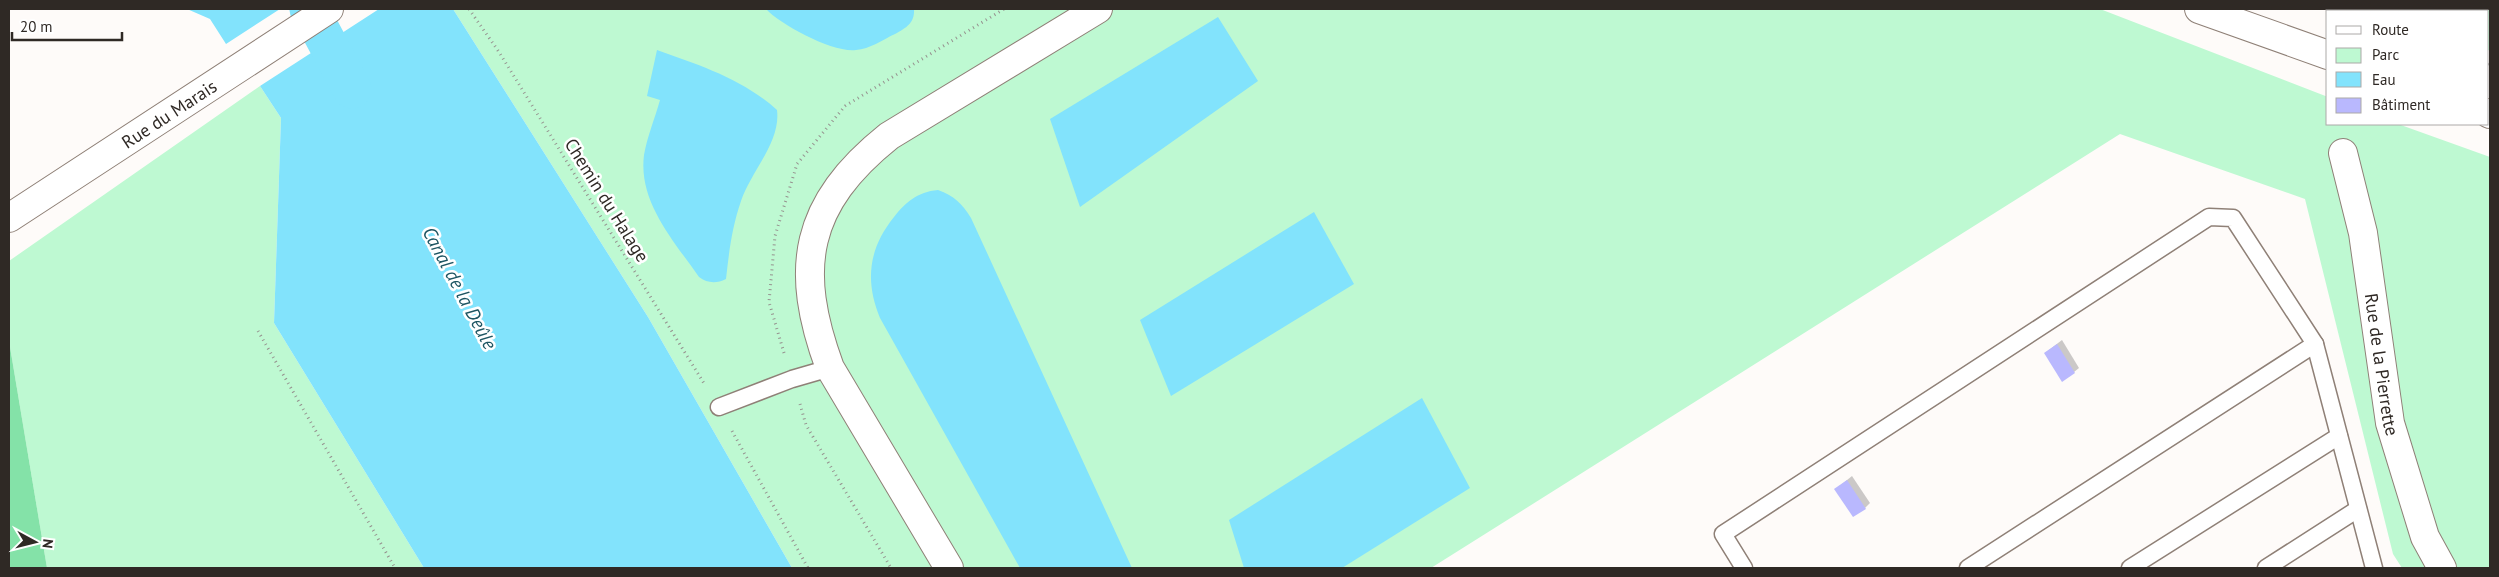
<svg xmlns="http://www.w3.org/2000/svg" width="2499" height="577" viewBox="0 0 2499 577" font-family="'PT Sans',sans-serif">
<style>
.green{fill:#bef9d2}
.forest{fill:#84e2a8}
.water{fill:#82e3fc}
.shadow{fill:#0003}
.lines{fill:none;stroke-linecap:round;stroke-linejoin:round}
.canal{stroke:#82e3fc;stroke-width:39}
.building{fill:#b9b8fe}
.service-casing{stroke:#8f8077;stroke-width:19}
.minor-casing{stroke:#8f8077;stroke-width:30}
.tertiary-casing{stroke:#8f8077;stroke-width:30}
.path{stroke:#96928f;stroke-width:3;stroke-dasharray:1 4;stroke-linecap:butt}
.service{stroke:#fff;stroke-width:16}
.minor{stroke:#fff;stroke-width:28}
.tertiary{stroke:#fff;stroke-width:28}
.labels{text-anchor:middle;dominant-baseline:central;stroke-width:5;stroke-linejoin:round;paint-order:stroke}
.street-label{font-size:18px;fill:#2f2925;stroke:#fff}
.water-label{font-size:19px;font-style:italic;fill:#1e5663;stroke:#fff}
</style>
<rect width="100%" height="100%" fill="#fefbf9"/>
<g class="green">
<path d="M453 9H2100L2328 97V124H2398L2490 157V568H2402L2393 554 2305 199 2120 134 1431 568H792L648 317Z"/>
<path d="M2374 9H2490V51L2488 50V11H2381Z"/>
<path d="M260 86 281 118 274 323 424 568H47L9 341V261Z"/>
</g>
<path class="forest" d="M9 341 47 568H9Z"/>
<g class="water">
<path d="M187 9H280L226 44 210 19Z"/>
<path d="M379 9H453L648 317 792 568H424L274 323 281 118 260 86Z"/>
<path d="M766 9H914C915 23 906 28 895 34 882 40 870 49 856 50 833 53 781 25 766 9Z"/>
<path d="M1218 17 1258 81 1080 207 1050 119Z"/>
<path d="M657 50C699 65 743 79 777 110 781 142 751 171 741 201 732 227 729 252 726 279 716 284 707 283 699 277 674 241 638 202 644 155 647 137 655 118 660 100L647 96Z"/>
<path d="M938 190C954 196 962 203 971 218L1132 568H1020L880 318C865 282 868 249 894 217 906 202 917 192 938 190Z"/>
<path d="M1314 212 1354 284 1171 396 1140 320Z"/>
<path d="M1422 398 1470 488 1342 568H1244L1229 520Z"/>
</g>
<g class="shadow">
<path d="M2062 340 2079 368 2074 372 2045 353Z"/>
<path d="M1852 476 1870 503 1865 508 1836 489Z"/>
</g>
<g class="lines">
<path class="canal" d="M309 9 352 89"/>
</g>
<g class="building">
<path d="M2057 344 2075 373 2062 382 2044 353Z"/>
<path d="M1847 480 1866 509 1853 517 1834 489Z"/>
</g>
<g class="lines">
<g class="service-casing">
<g id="service">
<path d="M719 407 792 379 830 368"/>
<path d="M1744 568 1723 534 2209 217 2233 218 2315 344 2374 568"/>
<path d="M1968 568 2315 344"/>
<path d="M2130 568 2339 436"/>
<path d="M2266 568 2358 509"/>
</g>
</g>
<g class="minor-casing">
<g id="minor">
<path id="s1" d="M2343 153 2363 233 2390 423 2425 537 2442 568"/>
<path d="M949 568 830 368C793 268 804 204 889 136L1098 9"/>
</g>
</g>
<g class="tertiary-casing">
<g id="tertiary">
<path d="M2199 9 2328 55"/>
<path d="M2488 113 2490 114"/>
<path id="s2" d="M9 218 329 9"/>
</g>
</g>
<g class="path">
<path d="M469 9 499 52 705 385"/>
<path d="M2333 9 2340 11"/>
<path d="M2488 64 2490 65"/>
<path d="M258 331 395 568"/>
<path d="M784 353 769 302 775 236 797 164 845 106 1004 9"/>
<path d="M800 404 806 425 891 568"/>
<path d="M732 431 808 568"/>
</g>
<use href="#service" class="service"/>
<use href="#minor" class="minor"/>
<use href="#tertiary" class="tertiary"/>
</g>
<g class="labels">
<g class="street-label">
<text stroke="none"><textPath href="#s2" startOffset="191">Rue du Marais</textPath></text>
<text transform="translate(607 200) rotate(58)">Chemin du Halage</text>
<text stroke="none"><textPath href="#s1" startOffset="215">Rue de la Pierrette</textPath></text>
</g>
<g class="water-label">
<text transform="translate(460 288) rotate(62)">Canal de la Deûle</text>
</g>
</g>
<rect width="2499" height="577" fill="none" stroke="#2f2925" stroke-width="20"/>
<rect x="2326" y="10" width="162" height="115" fill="#ffffff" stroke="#aca9a8"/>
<rect x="2336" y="26" width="25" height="8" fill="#ffffff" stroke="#aca9a8"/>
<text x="2372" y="35" font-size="15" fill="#2f2925">Route</text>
<rect x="2336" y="48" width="25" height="15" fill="#bef9d2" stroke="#aca9a8"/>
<text x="2372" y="60" font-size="15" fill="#2f2925">Parc</text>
<rect x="2336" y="72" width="25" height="15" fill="#82e3fc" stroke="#aca9a8"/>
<text x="2372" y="85" font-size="15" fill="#2f2925">Eau</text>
<rect x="2336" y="98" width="25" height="15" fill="#b9b8fe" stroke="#aca9a8"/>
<text x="2372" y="110" font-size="15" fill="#2f2925">Bâtiment</text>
<g transform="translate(35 542) rotate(97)" stroke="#ffffff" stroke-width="4" paint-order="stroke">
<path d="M0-4L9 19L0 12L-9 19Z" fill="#2f2925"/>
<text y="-8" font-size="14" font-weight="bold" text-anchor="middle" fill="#2f2925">N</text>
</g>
<path d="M12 32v8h110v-8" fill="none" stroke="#2f2925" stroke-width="2.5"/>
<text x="20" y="32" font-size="15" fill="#2f2925" stroke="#ffffff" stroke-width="4" paint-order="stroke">20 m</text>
</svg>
